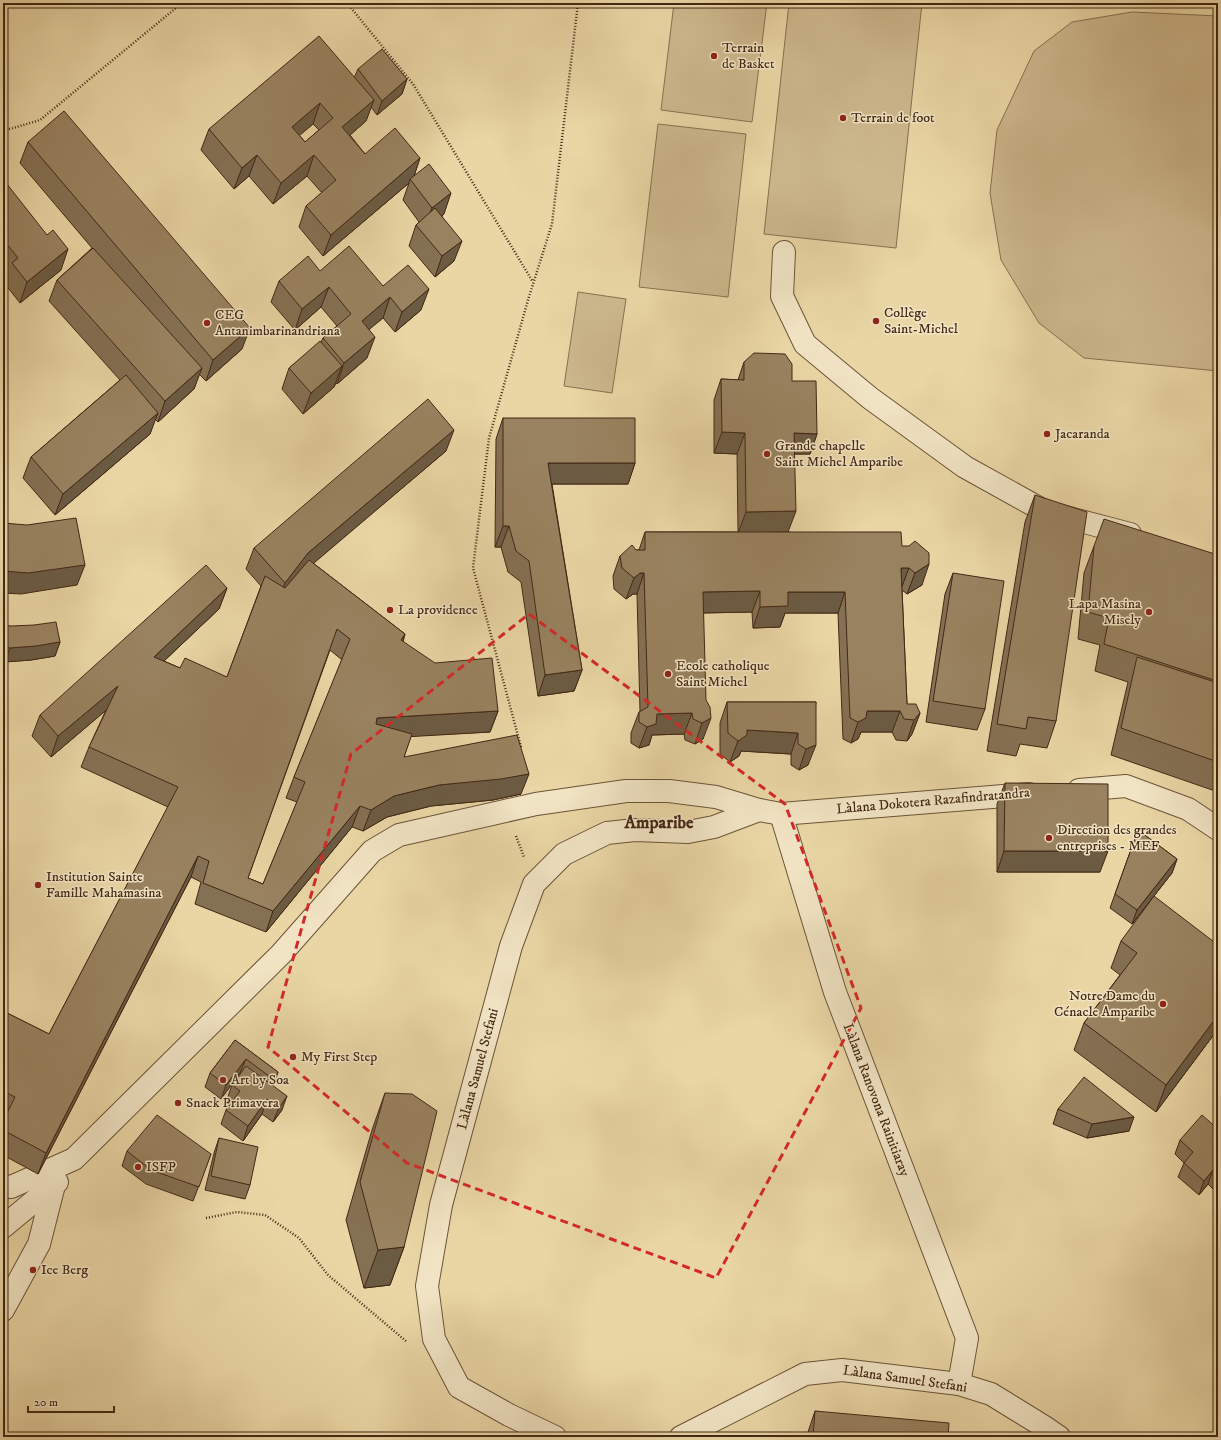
<svg xmlns="http://www.w3.org/2000/svg" width="1221" height="1440" viewBox="0 0 1221 1440" font-family="'IM FELL DW Pica',serif">
<style>
.grass{fill:#cdb88d;stroke:#887051}
.lines{fill:none;stroke-linecap:round;stroke-linejoin:round}
.minor-casing{stroke:#6c5339;stroke-width:24}
.path{stroke:#422715;stroke-width:2.5;stroke-dasharray:1 2;stroke-linecap:butt}
.minor{stroke:#f1e4c4;stroke-width:22}
.wall{fill:#847053;stroke:#422715;fill-rule:evenodd}
.shaded-wall{fill:#6b5b43;stroke:#422715}
.building{fill:#998260;stroke:#422715;fill-rule:evenodd}
.marked{fill:none;stroke:#d62828;stroke-width:3;stroke-dasharray:8 5;stroke-linejoin:round}
.poi-dot{fill:#8f2418;stroke:#f1e4c4;stroke-width:1.5}
.labels{text-anchor:middle;dominant-baseline:central;stroke-width:3;stroke-linejoin:round;paint-order:stroke}
.poi-label{font-size:14px;fill:#422715;stroke:#f1e4c4;text-anchor:start}
.street-label{font-size:14px;fill:#422715;stroke:#f1e4c4}
.district-label{font-size:18px;font-weight:bold;fill:#422715;stroke:#f1e4c4}
</style>
<rect width="100%" height="100%" fill="#ead6a5"/>
<filter id="stains"><feTurbulence type="fractalNoise" baseFrequency=".005" numOctaves="4"/><feColorMatrix values="0 0 0 0 .2 0 0 0 0 .09 0 0 0 0 .02 0 0 0 .5 -.17"/></filter>
<radialGradient id="worn" r=".72"><stop offset=".6" stop-color="#630" stop-opacity="0"/><stop offset="1" stop-color="#630" stop-opacity=".3"/></radialGradient>
<g class="grass">
<path d="M674 3H767L752 122 661 110Z"/>
<path d="M789 3H922L896 248 764 234Z"/>
<path d="M1132 12 1218 16V371L1084 358 1039 323 1001 260 990 193 997 130 1034 51 1072 22Z"/>
<path d="M658 124 746 134 728 297 639 287Z"/>
<path d="M578 292 626 299 612 393 564 386Z"/>
</g>
<g class="lines">
<g class="minor-casing">
<g id="minor">
<path d="M784 252 782 296 805 344 870 398 965 467 1046 512 1130 534"/>
<path d="M1079 790 1126 786 1188 809 1218 829"/>
<path d="M781 814 835 992 967 1338 959 1384"/>
<path d="M3 1186 11 1187 74 1159 281 954 372 851 399 835 536 804 626 791H669L716 797 759 810 781 814 1029 794"/>
<path d="M3 1227 57 1182"/>
<path d="M3 1310 39 1244 54 1185"/>
<path d="M555 1437 509 1415 459 1387 434 1339 427 1286 441 1205 511 946 534 884 564 854 607 833 635 830 688 832 714 827 759 810"/>
<path d="M681 1437 805 1374 842 1370 959 1384 991 1394 1043 1426 1059 1437"/>
</g>
</g>
<g class="path">
<path d="M347 3 413 84 533 282"/>
<path d="M3 129H10L40 120 182 3"/>
<path d="M521 747 473 568 489 438 528 300 552 224 578 3"/>
<path d="M516 836 524 857"/>
<path d="M206 1218 237 1212 265 1215 299 1238 328 1275 407 1342"/>
</g>
<use href="#minor" class="minor"/>
</g>
<g class="wall">
<path d="M358 69 407 79 402 94 377 115 371 107 366 121 350 135 365 154 420 158 414 176 444 214 442 216 454 261 435 277 409 246 416 225 419 222 403 200 409 183 323 256 299 227 306 206 322 193 307 176 273 204 249 176 234 189 201 150 209 129 354 78ZM313 124 319 130 305 142 299 135Z"/>
<path d="M28 142 242 349 206 381 199 374 194 389 158 422 155 419 150 434 55 515 23 478 31 457 120 380 49 301 57 280 92 248 20 163Z"/>
<path d="M3 179 61 270 20 303 5 284 8 276 3 270Z"/>
<path d="M320 271 383 286 421 310 395 332 383 318 369 329 367 358 337 384 336 383 334 387 303 414 282 389 289 368 321 342 323 338 337 326 321 307 295 330 271 302 279 281Z"/>
<path d="M744 362 792 381 817 434 810 454H794L788 532 902 546 922 585 907 594 902 590 907 704 920 713 912 734 907 741 896 740 892 732H861L858 739 851 743 843 739 838 613H785L780 627 753 628 752 612 703 613V739L695 744 685 740 684 734 652 735 649 745 639 748 631 743V733L639 712 640 711 637 594H633L626 599 614 589 613 576 620 556 636 550H639L645 532H738L737 454 714 453V400L721 379 738 380Z"/>
<path d="M503 418 635 463 628 484H552L582 670 574 691 538 696 521 582 508 572 501 547H495L496 439Z"/>
<path d="M446 451 313 563 405 634 403 642 498 711 490 732 411 736 404 757 521 794 493 800 431 806 387 817 363 831 352 827 266 932 195 904 201 882 191 877 38 1174 3 1155V1121L5 1117 3 1116V1011L49 1034 168 807 81 767 89 747 106 710 51 757 32 736 40 715 227 588 219 609 164 661 180 668 227 677 261 586 246 569 254 548ZM330 650 342 660 294 777 286 798 297 802 263 884 248 878Z"/>
<path d="M1035 495 1056 721 1047 748 1020 744 1016 756 987 751 1025 522Z"/>
<path d="M1094 546 1218 668 1213 682 1217 683 1218 679V792L1111 755 1128 682 1095 671 1100 645 1078 639 1084 573Z"/>
<path d="M953 573 985 709 977 730 926 722 945 594Z"/>
<path d="M3 625 60 642 55 656 31 660 3 662Z"/>
<path d="M727 702H816L808 765 799 770 791 765V754L741 751 739 756 730 762 720 754V723Z"/>
<path d="M1005 783 1100 872H997V804Z"/>
<path d="M1138 830 1177 859 1172 873 1132 924 1110 908Z"/>
<path d="M1121 941 1218 945V1029L1156 1112 1074 1050 1084 1023 1120 975 1111 968Z"/>
<path d="M235 1040 278 1072 273 1086 282 1110 273 1122 262 1114 243 1141 221 1124 226 1110 231 1102 227 1099 232 1085 240 1073 221 1099 205 1087 210 1073Z"/>
<path d="M1218 1052V1060L1216 1058Z"/>
<path d="M385 1093 404 1247 390 1285 364 1288 346 1220 372 1130Z"/>
<path d="M1058 1109 1129 1131 1087 1138 1053 1124Z"/>
<path d="M1218 1129V1183L1213 1189 1208 1184 1199 1195 1178 1177 1184 1163 1175 1154 1180 1140Z"/>
<path d="M219 1138 250 1185 245 1199 205 1190 214 1153Z"/>
<path d="M127 1151 211 1154 193 1201 146 1184 122 1166Z"/>
<path d="M815 1411 948 1437H807L808 1432Z"/>
</g>
<g class="shaded-wall">
<path d="M407 79 402 94 377 115 382 101Z"/>
<path d="M374 100 366 121 335 148 342 127Z"/>
<path d="M320 103 313 124 285 148 292 127Z"/>
<path d="M257 155 249 176 234 189 242 168Z"/>
<path d="M314 155 307 176 273 204 281 183Z"/>
<path d="M420 158 413 179H410L409 183 323 256 331 235Z"/>
<path d="M451 193 444 214 424 229 432 208Z"/>
<path d="M462 241 454 261 435 277 442 256Z"/>
<path d="M68 249 61 270 20 303 27 282Z"/>
<path d="M329 287 321 307 295 330 302 309Z"/>
<path d="M429 289 421 310 395 332 402 312Z"/>
<path d="M390 297 383 318 354 342 362 321Z"/>
<path d="M250 328 242 349 206 381 213 360Z"/>
<path d="M375 337 367 358 337 384 344 363Z"/>
<path d="M342 366 334 387 303 414 311 393Z"/>
<path d="M202 368 194 389 158 422 165 401Z"/>
<path d="M158 413 150 434 55 515 63 494Z"/>
<path d="M454 430 446 451 301 574 277 604 285 583 308 553Z"/>
<path d="M722 432 745 433 737 454 714 453Z"/>
<path d="M794 433 817 434 810 454H786Z"/>
<path d="M548 463H635L628 484H541Z"/>
<path d="M796 511 788 532 738 533 746 512Z"/>
<path d="M503 526H509L501 547H495Z"/>
<path d="M929 564 922 585 907 594 915 573Z"/>
<path d="M85 565 77 585 21 594 3 593V571Z"/>
<path d="M901 568H909L901 589Z"/>
<path d="M640 573H644L637 594H633L626 599 634 578Z"/>
<path d="M227 588 219 609 146 678 154 657Z"/>
<path d="M760 591 752 612 695 613 703 592Z"/>
<path d="M788 592H845L838 613H785L780 627 753 628 760 607Z"/>
<path d="M405 634 398 655 401 640Z"/>
<path d="M60 642 55 656 31 660 5 662 10 648Z"/>
<path d="M582 670 574 691 538 696 545 675Z"/>
<path d="M118 686 110 707 51 757 58 736Z"/>
<path d="M498 711 490 732 370 739 377 718Z"/>
<path d="M867 711H900L892 732H861L858 739 851 743 858 722Z"/>
<path d="M692 713 684 734 652 735 649 745 639 748 647 727 657 714Z"/>
<path d="M920 713 912 734 907 741 914 720Z"/>
<path d="M711 718 703 739 695 744 702 723Z"/>
<path d="M747 730 798 733 791 754 741 751 739 756 730 762 738 741Z"/>
<path d="M816 745 808 765 799 770 806 749Z"/>
<path d="M529 774 521 794 493 800 431 806 387 817 363 831 371 810 394 796 439 785Z"/>
<path d="M360 806 352 827 266 932 273 911Z"/>
<path d="M1004 851H1108L1100 872H997Z"/>
<path d="M198 856 191 877 38 1174 46 1153Z"/>
<path d="M1177 859 1172 873 1132 924 1137 910Z"/>
<path d="M1218 1015V1029L1156 1112 1166 1085Z"/>
<path d="M246 1059 240 1073 221 1099 226 1085Z"/>
<path d="M278 1072 273 1086 267 1093 273 1079Z"/>
<path d="M287 1096 282 1110 273 1122 279 1108Z"/>
<path d="M267 1099 262 1114 243 1141 248 1126Z"/>
<path d="M1134 1117 1129 1131 1087 1138 1092 1124Z"/>
<path d="M1213 1170 1208 1184 1199 1195 1204 1181Z"/>
<path d="M1218 1175V1183L1213 1189Z"/>
<path d="M404 1247 390 1285 364 1288 378 1250Z"/>
</g>
<g class="building">
<path d="M319 36 374 100 342 127 365 154 395 128 420 158 331 235 306 206 336 180 314 155 281 183 257 155 242 168 209 129ZM320 103 333 118 305 142 292 127Z"/>
<path d="M382 49 407 79 382 101 358 69Z"/>
<path d="M64 111 250 328 213 360 28 142Z"/>
<path d="M429 164 451 193 432 208 410 179Z"/>
<path d="M3 179 47 235 53 230 68 249 27 282 12 263 18 258 3 239Z"/>
<path d="M435 208 462 241 442 256 416 225Z"/>
<path d="M349 246 383 286 408 265 429 289 402 312 390 297 362 321 375 337 344 363 323 338 351 314 329 287 302 309 279 281 308 256 320 271Z"/>
<path d="M93 248 202 368 165 401 57 280Z"/>
<path d="M320 341 342 366 311 393 289 368Z"/>
<path d="M754 353 785 354 792 364V381H816L817 434 794 433 796 511 746 512 745 433 722 432 721 379 744 380V362Z"/>
<path d="M126 375 158 413 63 494 31 457Z"/>
<path d="M428 399 454 430 308 553 285 583 254 548Z"/>
<path d="M503 418H635V463H548L582 670 545 675 529 561 516 551 509 526H503Z"/>
<path d="M1035 495 1087 512 1056 721 1028 717 1026 729 997 724Z"/>
<path d="M76 518 85 565 28 573 3 571V523L27 525Z"/>
<path d="M1104 519 1218 555V668L1214 680 1104 644 1109 618 1088 612 1094 546Z"/>
<path d="M645 532H901L902 546H909L915 541 929 553V564L915 573 909 568H901L907 704H916L920 713 914 720 904 719 900 711H867L866 718 858 722 850 718 845 592H788V606L760 607V591L703 592 706 700 710 707 711 718 702 723 693 719 692 713 657 714 656 724 647 727 639 722V712L648 707 644 573H640L634 578 622 568 620 556 632 545 636 550H645Z"/>
<path d="M309 560 405 634 401 640 435 663 492 658 498 711 377 718 376 724 412 734 404 757 517 735 529 774 501 779 439 785 394 796 371 810 360 806 273 911 203 883 209 861 198 856 46 1153 3 1130V1121L15 1097 3 1091V1011L49 1034 178 787 89 747 118 686 58 736 40 715 206 565 227 588 154 657 180 668 185 658 227 677 265 576 285 588ZM337 629 350 639 294 777 305 782 263 884 248 878Z"/>
<path d="M953 573 1004 581 985 709 933 701Z"/>
<path d="M56 622 60 642 36 646 10 648 3 646V625L11 626 34 625Z"/>
<path d="M1137 657 1218 683V682V762L1121 728Z"/>
<path d="M727 702H816V745L806 749 798 744V733L747 730V735L738 741 728 733Z"/>
<path d="M1005 783 1108 784V851H1004Z"/>
<path d="M1138 830 1177 859 1137 910 1115 894Z"/>
<path d="M1154 896 1218 945V1015L1166 1085 1084 1023 1137 953 1121 941Z"/>
<path d="M235 1040 278 1072 273 1079 246 1059 226 1085 210 1073Z"/>
<path d="M246 1066 287 1096 279 1108 267 1099 248 1126 226 1110 240 1091 232 1085Z"/>
<path d="M1084 1077 1134 1117 1092 1124 1058 1109Z"/>
<path d="M385 1093 412 1094 437 1111 404 1247 378 1250 360 1182Z"/>
<path d="M157 1115 211 1154 199 1187 151 1170 127 1151Z"/>
<path d="M1202 1115 1218 1129V1174L1213 1170 1204 1181 1184 1163 1193 1152 1180 1140Z"/>
<path d="M219 1138 258 1147 250 1185 211 1176Z"/>
<path d="M815 1411 949 1423 948 1437H813Z"/>
</g>
<path class="marked" d="M529 614 785 804 861 1008 716 1278 407 1163 268 1047 351 754Z"/>
<g class="poi-dot">
<circle cx="714" cy="56" r="4"/>
<circle cx="843" cy="118" r="4"/>
<circle cx="876" cy="321" r="4"/>
<circle cx="207" cy="323" r="4"/>
<circle cx="1047" cy="434" r="4"/>
<circle cx="767" cy="454" r="4"/>
<circle cx="390" cy="610" r="4"/>
<circle cx="1149" cy="612" r="4"/>
<circle cx="668" cy="674" r="4"/>
<circle cx="1049" cy="838" r="4"/>
<circle cx="38" cy="885" r="4"/>
<circle cx="1163" cy="1004" r="4"/>
<circle cx="293" cy="1057" r="4"/>
<circle cx="223" cy="1080" r="4"/>
<circle cx="178" cy="1103" r="4"/>
<circle cx="138" cy="1167" r="4"/>
<circle cx="33" cy="1270" r="4"/>
</g>
<g class="labels">
<g class="poi-label">
<text x="722" y="48">Terrain<tspan x="722" dy="16">de Basket</tspan></text>
<text x="851" y="118">Terrain de foot</text>
<text x="884" y="313">Collège<tspan x="884" dy="16">Saint-Michel</tspan></text>
<text x="215" y="315">CEG<tspan x="215" dy="16">Antanimbarinandriana</tspan></text>
<text x="1055" y="434">Jacaranda</text>
<text x="775" y="446">Grande chapelle<tspan x="775" dy="16">Saint Michel Amparibe</tspan></text>
<text x="1141" y="604" text-anchor="end">Lapa Masina<tspan x="1141" dy="16">Misely</tspan></text>
<text x="398" y="610">La providence</text>
<text x="676" y="666">Ecole catholique<tspan x="676" dy="16">Saint Michel</tspan></text>
<text x="1057" y="830">Direction des grandes<tspan x="1057" dy="16">entreprises - MEF</tspan></text>
<text x="46" y="877">Institution Sainte<tspan x="46" dy="16">Famille Mahamasina</tspan></text>
<text x="1155" y="996" text-anchor="end">Notre Dame du<tspan x="1155" dy="16">Cénacle Amparibe</tspan></text>
<text x="301" y="1057">My First Step</text>
<text x="231" y="1080">Art by Soa</text>
<text x="186" y="1103">Snack Primavera</text>
<text x="146" y="1167">ISFP</text>
<text x="41" y="1270">Ice Berg</text>
</g>
<g class="street-label">
<text transform="translate(933 801) rotate(-5)">Làlana Dokotera Razafindratandra</text>
<text transform="translate(478 1069) rotate(-75)">Làlana Samuel Stefani</text>
<text transform="translate(876 1100) rotate(69)">Làlana Ranovona Rainitiaray</text>
<text transform="translate(905 1379) rotate(8)">Làlana Samuel Stefani</text>
</g>
<g class="district-label">
<text x="659" y="823">Amparibe</text>
</g>
</g>
<rect width="1221" height="1440" fill="none" stroke="#ead6a5" stroke-width="16"/>
<rect x="4" y="4" width="1213" height="1432" fill="none" stroke="#422715" stroke-width="2"/>
<rect x="8" y="8" width="1205" height="1424" fill="none" stroke="#422715"/>
<path d="M28 1406v6h86v-6" fill="none" stroke="#422715" stroke-width="2"/>
<text x="34" y="1406" font-size="12" fill="#422715" stroke="#f1e4c4" stroke-width="3" paint-order="stroke">20 m</text>
<rect width="100%" height="100%" filter="url(#stains)"/>
<rect width="100%" height="100%" fill="url(#worn)"/>
</svg>
